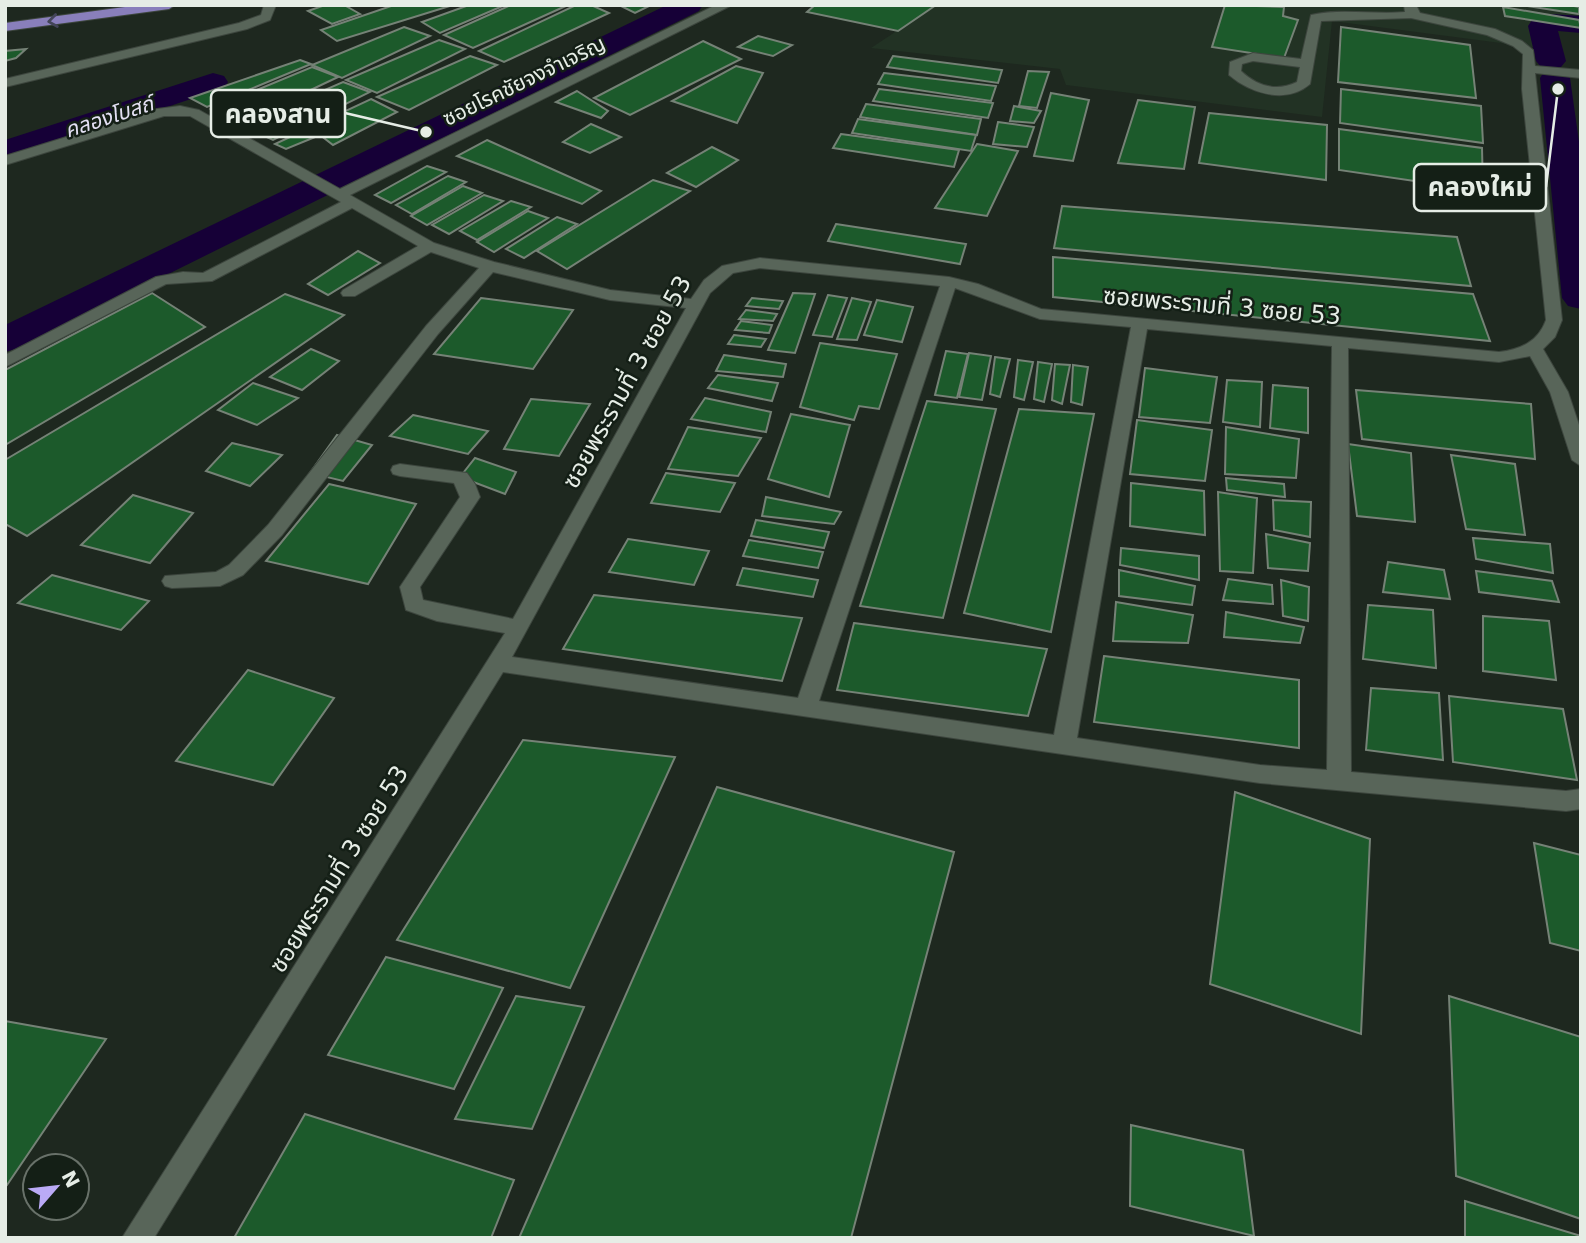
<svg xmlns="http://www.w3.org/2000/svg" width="1586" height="1243" viewBox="0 0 1586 1243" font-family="'DejaVu Sans','Noto Sans Thai',sans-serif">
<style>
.built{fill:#223224}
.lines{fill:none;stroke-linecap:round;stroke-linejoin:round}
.canal{fill:#160037;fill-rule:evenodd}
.building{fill:#1c5a2b;stroke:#758276;stroke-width:2}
.minor-casing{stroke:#3d463e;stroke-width:2}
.major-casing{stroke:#3d463e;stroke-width:2}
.minor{fill:#586559;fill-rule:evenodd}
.major{fill:#897fbb;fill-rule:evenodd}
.oneway{stroke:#434558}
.labels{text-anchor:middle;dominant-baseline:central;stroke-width:5;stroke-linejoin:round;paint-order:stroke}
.far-street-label{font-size:21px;fill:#e6ede6;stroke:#141f16}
.far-water-label{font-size:21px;font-style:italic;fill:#e4e1f4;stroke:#141f16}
.street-label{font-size:24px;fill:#e6ede6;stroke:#141f16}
.leader{fill:none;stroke:#e6ede6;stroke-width:2.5}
.callout-dot{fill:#e6ede6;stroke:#141f16;stroke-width:2.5}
.callout{fill:#141f16;stroke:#e6ede6;stroke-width:2.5}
.callout-label{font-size:26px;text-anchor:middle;font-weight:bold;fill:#e6ede6}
</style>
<rect width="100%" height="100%" fill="#1e281f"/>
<path class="built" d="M936 5H1581V23L1537 18 1539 48 1332 21 1322 117 1066 85 1060 69 871 48Z"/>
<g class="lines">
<g class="canal">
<path d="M667 5H703L699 11 19 348 5 352V325Z"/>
<path d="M1551 14 1581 16V33L1558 31 1566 61 1561 67 1551 70 1541 67 1536 61 1528 26 1532 20Z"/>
<path d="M1555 69 1566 72 1570 78 1581 156V309L1568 306 1562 298 1540 78 1544 72Z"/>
<path d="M213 73 224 76 228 82 224 88 5 161V140Z"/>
</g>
</g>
<g class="building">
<path d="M325 5H344L360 14 332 24 308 11Z"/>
<path d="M394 5H453L337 41 321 30Z"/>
<path d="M469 5H505L440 33 422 22Z"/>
<path d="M511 5H568L473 48 444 35Z"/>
<path d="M576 5H591L609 13 504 62 479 51Z"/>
<path d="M619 5H651L635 13Z"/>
<path d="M815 5H936L898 31 807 12Z"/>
<path d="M1225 5 1284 7 1283 16 1298 20 1284 58 1212 47Z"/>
<path d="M1521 5H1569L1579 7V14Z"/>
<path d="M1503 7 1579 20 1581 28 1505 16Z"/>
<path d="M404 27 430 36 342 78 312 65Z"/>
<path d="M1341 27 1470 45 1476 98 1338 82Z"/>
<path d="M758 36 792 45 773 56 738 47Z"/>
<path d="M439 40 465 49 377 93 346 80Z"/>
<path d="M703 41 741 59 630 115 594 98Z"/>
<path d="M26 49 16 58 5 61V51Z"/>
<path d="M470 56 497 65 409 110 377 97Z"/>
<path d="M893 56 1002 70 998 83 887 67Z"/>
<path d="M300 60 311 64 207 107 190 98Z"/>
<path d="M736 66 763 73 737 123 672 101Z"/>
<path d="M312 67 338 77 241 123 211 109Z"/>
<path d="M1028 71 1049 72 1037 108 1019 106Z"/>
<path d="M884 73 996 86 991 101 878 84Z"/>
<path d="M343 82 370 92 273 140 242 126Z"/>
<path d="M879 89 993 103 988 118 873 101Z"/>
<path d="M1341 89 1481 106 1483 143 1340 123Z"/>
<path d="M577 91 608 111 601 118 556 102Z"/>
<path d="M1051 93 1089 100 1073 161 1034 156Z"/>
<path d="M371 99 397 112 333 145 320 135 286 149 275 144Z"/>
<path d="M1138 100 1195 107 1184 169 1118 163Z"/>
<path d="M866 104 981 119 977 135 860 117Z"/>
<path d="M1014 106 1041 111 1034 123 1010 121Z"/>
<path d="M1209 113 1327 125 1326 180 1199 163Z"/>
<path d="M858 119 976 135 971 151 852 133Z"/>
<path d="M998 122 1034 127 1027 147 993 144Z"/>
<path d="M591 124 621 137 590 153 563 142Z"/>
<path d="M1339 129 1482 148 1483 191 1339 170Z"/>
<path d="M841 134 959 150 954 167 833 148Z"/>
<path d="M487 140 601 191 582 204 457 156Z"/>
<path d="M977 144 1018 151 987 216 935 208Z"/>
<path d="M712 147 738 160 696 187 667 173Z"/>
<path d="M427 166 446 172 391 203 375 195Z"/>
<path d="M448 176 466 182 412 214 396 205Z"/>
<path d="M653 180 690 191 567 269 537 251Z"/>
<path d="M463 186 482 193 427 225 411 216Z"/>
<path d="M484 195 503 201 449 234 432 225Z"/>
<path d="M511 201 531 207 477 240 460 231Z"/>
<path d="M1062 206 1457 237 1471 286 1054 248Z"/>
<path d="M528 211 548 218 494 252 477 242Z"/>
<path d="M557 217 577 224 524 258 506 249Z"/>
<path d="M836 224 966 244 960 264 828 241Z"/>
<path d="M358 251 380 263 328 295 308 284Z"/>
<path d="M1053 257 1473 294 1490 341 1053 297Z"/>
<path d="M152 293 205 327 5 445V370Z"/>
<path d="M793 293 815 294 795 353 768 350Z"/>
<path d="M285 294 344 315 27 536 5 524V460Z"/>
<path d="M828 295 847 298 832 337 813 335Z"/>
<path d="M481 298 573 310 533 369 434 354Z"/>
<path d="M752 298 783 301 779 309 746 306Z"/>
<path d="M852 298 871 302 857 340 837 339Z"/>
<path d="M877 300 913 307 902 342 864 335Z"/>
<path d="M746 310 777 314 773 321 739 319Z"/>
<path d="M741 321 772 325 769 333 735 330Z"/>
<path d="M734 335 766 339 761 347 728 344Z"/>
<path d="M820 343 897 354 879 409 859 406 854 420 800 407Z"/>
<path d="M311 349 339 361 302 390 270 377Z"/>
<path d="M946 351 968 354 957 398 935 395Z"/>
<path d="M969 353 991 356 982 400 959 397Z"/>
<path d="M724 355 786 364 783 377 716 371Z"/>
<path d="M995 357 1010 359 1000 397 990 394Z"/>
<path d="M1018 360 1033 362 1024 400 1014 397Z"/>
<path d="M1038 362 1052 364 1044 402 1034 399Z"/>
<path d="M1055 364 1070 365 1062 404 1052 400Z"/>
<path d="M1073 365 1088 367 1082 405 1071 402Z"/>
<path d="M1145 368 1217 377 1210 423 1139 417Z"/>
<path d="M718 375 778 383 772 401 708 388Z"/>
<path d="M1227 380 1262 382 1260 427 1223 422Z"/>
<path d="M253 383 298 398 257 425 218 410Z"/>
<path d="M1273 385 1308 388V433L1270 428Z"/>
<path d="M1356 390 1531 404 1535 459 1362 439Z"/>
<path d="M705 398 771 412 766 432 691 419Z"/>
<path d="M531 399 590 404 559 456 504 449Z"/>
<path d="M927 401 996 409 943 618 860 606Z"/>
<path d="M1019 409 1094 414 1051 632 964 613Z"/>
<path d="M791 414 850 425 829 497 768 479Z"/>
<path d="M413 415 488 431 468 454 390 436Z"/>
<path d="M1137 420 1212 430 1205 481 1130 474Z"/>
<path d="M688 427 761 438 738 476 668 469Z"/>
<path d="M1226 427 1299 439 1296 478 1225 474Z"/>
<path d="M337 435 372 445 343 481 310 473Z"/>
<path d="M232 443 282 455 250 486 206 471Z"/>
<path d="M1348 444 1411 453 1415 522 1357 516Z"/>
<path d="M1451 455 1515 464 1525 535 1466 529Z"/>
<path d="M475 458 516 472 505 494 460 477Z"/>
<path d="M666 473 735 483 720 512 651 503Z"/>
<path d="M1226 478 1284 484 1285 497 1227 490Z"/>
<path d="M1131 483 1204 491 1205 535 1130 526Z"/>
<path d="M329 484 416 504 368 584 266 561Z"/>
<path d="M1218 492 1257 498 1253 573 1220 571Z"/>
<path d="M133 495 193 513 150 563 81 545Z"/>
<path d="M766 497 841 512 834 524 762 516Z"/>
<path d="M1273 500 1311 502 1310 537 1274 530Z"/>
<path d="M756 520 829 532 824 548 751 536Z"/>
<path d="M1266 534 1310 543 1308 571 1268 568Z"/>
<path d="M1473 538 1550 544 1553 573 1476 559Z"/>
<path d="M628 539 709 551 694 585 609 572Z"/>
<path d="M749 540 823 552 818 568 743 556Z"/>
<path d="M1121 548 1199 556V580L1120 565Z"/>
<path d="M1388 562 1444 570 1450 599 1383 592Z"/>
<path d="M743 568 818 580 813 597 737 585Z"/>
<path d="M1119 570 1195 586 1192 605 1119 596Z"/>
<path d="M1476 571 1552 581 1559 602 1479 592Z"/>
<path d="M52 575 149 601 121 630 18 603Z"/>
<path d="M1228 579 1272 585 1273 604 1223 600Z"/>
<path d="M1281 580 1309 587 1308 621 1283 616Z"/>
<path d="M594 595 802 618 782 681 563 649Z"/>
<path d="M1116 602 1193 615 1188 643 1113 641Z"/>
<path d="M1368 605 1433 610 1436 668 1363 659Z"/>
<path d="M1226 612 1304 627 1300 643 1224 637Z"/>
<path d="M1483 616 1549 621 1556 680 1483 671Z"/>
<path d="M854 623 1047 649 1028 716 837 690Z"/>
<path d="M1104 656 1299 680V748L1094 722Z"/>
<path d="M248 670 334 698 273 785 176 761Z"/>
<path d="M1371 688 1439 693 1443 760 1366 750Z"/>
<path d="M1449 696 1563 709 1577 780 1453 762Z"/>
<path d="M523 740 675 757 570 988 397 940Z"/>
<path d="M717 787 954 852 851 1238H519Z"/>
<path d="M1235 792 1370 839 1361 1034 1210 984Z"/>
<path d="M1534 843 1581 855V951L1550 943Z"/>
<path d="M386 957 503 988 454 1089 328 1055Z"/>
<path d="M516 996 584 1007 532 1129 455 1119Z"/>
<path d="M1449 996 1581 1037V1219L1456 1176Z"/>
<path d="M5 1021 106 1039 7 1185 5 1184Z"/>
<path d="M305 1114 514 1180 491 1238H234Z"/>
<path d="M1131 1125 1243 1150 1254 1236 1130 1206Z"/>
<path d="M1465 1201 1581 1236V1238H1465Z"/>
</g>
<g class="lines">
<g class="minor-casing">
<g id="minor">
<path d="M264 5H276L270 20 247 29 5 87V79L239 23 261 15Z"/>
<path d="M716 5H732L350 195 434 243 494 262 610 290 691 299 704 280 722 266 760 258 949 277 978 284 1041 309 1499 352C1521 349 1538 342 1546 320L1522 89 1523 54 1513 46 1487 35 1411 18 1321 21 1310 84C1286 105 1250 93 1229 75L1230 62 1253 53 1301 59 1311 15C1342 8 1373 15 1405 12L1404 5H1416L1420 13 1495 29 1522 41 1533 50 1535 66 1581 70V78L1535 73 1562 320 1555 337 1543 349 1568 392 1581 431V466L1572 460 1550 392 1530 356 1499 362 1348 348 1351 772 1566 791 1581 789V809L1566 811 1260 783 503 672 154 1238H122L505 633 437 621 406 610 400 587 460 497 454 483 400 476 393 474 391 470 393 466 400 464 467 473 475 484 480 497 420 587 423 600 513 619 686 308 610 300 493 272 438 334 282 535 243 575 220 586 172 588 165 586 162 581 165 576 216 572 229 565 268 525 426 326 479 268 431 252 355 296H343L341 293 343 290 418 246 352 208 212 281 166 284 5 367V355L156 277 183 272 203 273 341 202 190 116H164L5 165V156L157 109 180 106 199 110 340 189ZM1253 61 1300 67 1297 82C1276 92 1257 86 1241 71L1242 64ZM760 268 940 286 798 698 512 657 710 293 733 273ZM955 288 1040 319 1131 327 1054 735 819 701ZM1147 329 1332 346 1327 770 1260 765 1077 738Z"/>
</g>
</g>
<g class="major-casing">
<path id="major" d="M140 5H175L169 9 5 31V23Z"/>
</g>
<use href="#minor" class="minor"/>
<use href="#major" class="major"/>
</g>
<defs><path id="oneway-chevron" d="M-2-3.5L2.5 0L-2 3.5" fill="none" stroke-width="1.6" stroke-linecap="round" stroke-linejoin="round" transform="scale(1.75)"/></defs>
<use class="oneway" href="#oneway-chevron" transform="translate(53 21) rotate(172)"/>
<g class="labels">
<g class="far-street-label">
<text transform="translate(524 81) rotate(-26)">ซอยโรคชัยจงจำเจริญ</text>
</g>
<g class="far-water-label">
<text transform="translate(109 117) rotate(-18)">คลองโบสถ์</text>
</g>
<g class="street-label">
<text transform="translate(1222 306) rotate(5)">ซอยพระรามที่ 3 ซอย 53</text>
<text transform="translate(627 382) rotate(-61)">ซอยพระรามที่ 3 ซอย 53</text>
<text transform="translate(339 869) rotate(-58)">ซอยพระรามที่ 3 ซอย 53</text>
</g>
</g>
<path class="leader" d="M426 132L345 113M1558 89L1546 187"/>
<g class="callout-dot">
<circle cx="426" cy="132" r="7"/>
<circle cx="1558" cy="89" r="7"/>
</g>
<g class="callout">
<rect x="211" y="90" width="134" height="47" rx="7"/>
<rect x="1414" y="164" width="132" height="47" rx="7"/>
</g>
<g class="callout-label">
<text x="278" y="123">คลองสาน</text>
<text x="1480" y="196">คลองใหม่</text>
</g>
<rect width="1586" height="1243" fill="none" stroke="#e6ede6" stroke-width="14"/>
<g transform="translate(56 1187) rotate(62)"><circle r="33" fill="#141f16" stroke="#687169" stroke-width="2"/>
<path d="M0-5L12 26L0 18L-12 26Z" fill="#baaaf6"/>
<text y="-10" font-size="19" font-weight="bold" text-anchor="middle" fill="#e6ede6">N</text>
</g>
</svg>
